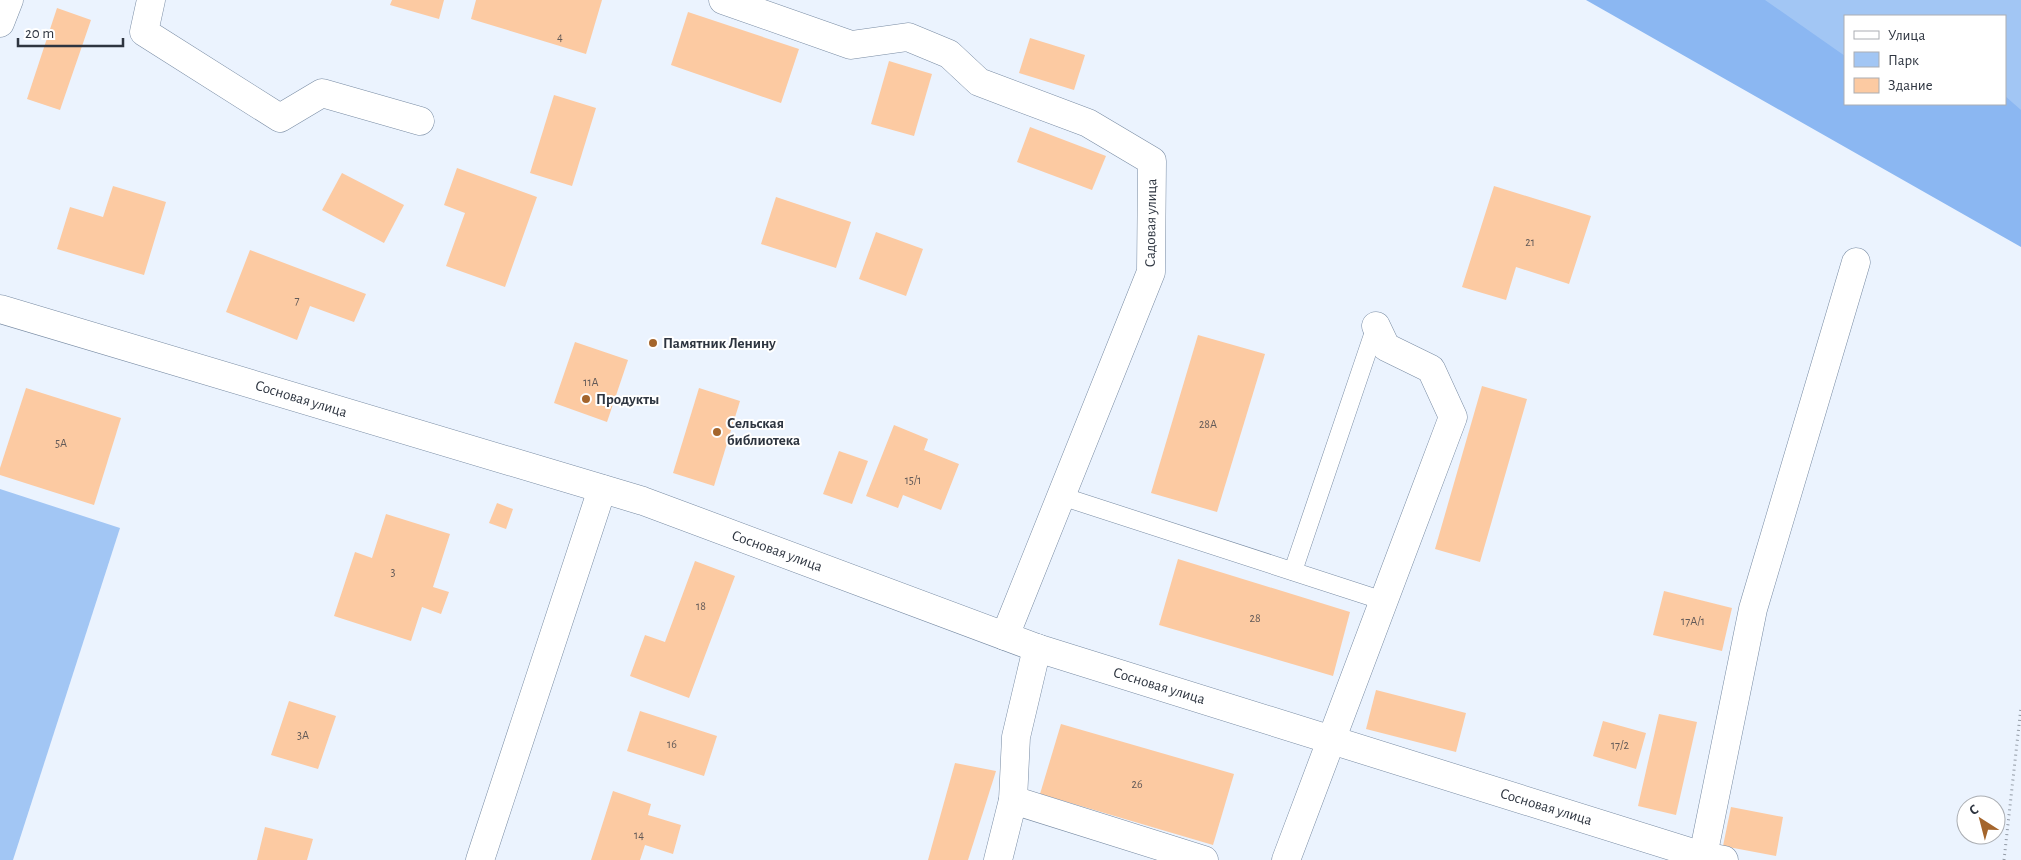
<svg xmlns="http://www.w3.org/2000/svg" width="2021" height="860" viewBox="0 0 2021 860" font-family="'Alegreya Sans',sans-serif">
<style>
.green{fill:#a2c6f4;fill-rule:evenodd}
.forest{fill:#8bb7f2}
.building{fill:#fccaa2}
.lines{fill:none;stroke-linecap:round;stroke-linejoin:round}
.lane-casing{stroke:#788ba3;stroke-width:19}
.street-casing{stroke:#788ba3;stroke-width:29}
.path{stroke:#929aa5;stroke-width:3;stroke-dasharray:1 4;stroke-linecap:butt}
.lane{stroke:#fff;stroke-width:18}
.street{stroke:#fff;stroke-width:28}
.poi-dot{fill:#a4652c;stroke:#fff;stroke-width:2}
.labels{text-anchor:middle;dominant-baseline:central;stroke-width:4;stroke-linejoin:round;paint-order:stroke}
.number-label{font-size:12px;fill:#625a58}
.street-label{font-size:15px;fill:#2e3540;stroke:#fff}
.poi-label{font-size:15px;font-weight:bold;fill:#2e3540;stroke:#fff;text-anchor:start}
</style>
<rect width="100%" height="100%" fill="#ebf3fe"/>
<g class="green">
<path d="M1624 0H2021V219ZM1845 16H2005V104H1845Z"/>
<path d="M0 489 120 528 13 860H0Z"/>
</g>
<path class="forest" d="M1586 0H1765L1845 56V104H2005V96L2021 110V247Z"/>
<g class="building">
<path d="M392 0H444L439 19 390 5Z"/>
<path d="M476 0H602L586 54 471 19Z"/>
<path d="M57 8 91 20 60 110 27 99Z"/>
<path d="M688 12 799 49 781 103 671 65Z"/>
<path d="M1030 38 1085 55 1074 90 1019 73Z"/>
<path d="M889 61 932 74 914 136 871 124Z"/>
<path d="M554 95 596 108 572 186 530 173Z"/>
<path d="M1030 127 1106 156 1092 190 1017 162Z"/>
<path d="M457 168 537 197 505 287 446 266 465 213 444 205Z"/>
<path d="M342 173 404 205 384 243 322 210Z"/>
<path d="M113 186 166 202 144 275 57 249 70 207 103 217Z"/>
<path d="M1494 186 1591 216 1569 284 1516 267 1506 300 1462 287Z"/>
<path d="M776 197 851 222 836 268 761 244Z"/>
<path d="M876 232 923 249 906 296 859 279Z"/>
<path d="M250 250 366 294 354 322 310 306 297 340 226 312Z"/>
<path d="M1198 335 1265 354 1217 512 1151 493Z"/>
<path d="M575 342 628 360 607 422 554 403Z"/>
<path d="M1482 386 1527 399 1480 562 1435 549Z"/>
<path d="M26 388 121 418 94 505 0 475V468Z"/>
<path d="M699 388 740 401 714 486 673 473Z"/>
<path d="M894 425 928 439 924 450 959 464 941 510 903 495 898 508 866 496Z"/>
<path d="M839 451 868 461 852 504 823 494Z"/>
<path d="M497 503 513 509 506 529 489 523Z"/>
<path d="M386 514 450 534 433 587 449 592 441 614 422 607 411 641 334 616 355 552 372 558Z"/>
<path d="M1178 559 1350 612 1333 676 1159 625Z"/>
<path d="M695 561 735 576 689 698 630 676 645 635 665 642Z"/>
<path d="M1664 591 1732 608 1722 651 1653 635Z"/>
<path d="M1376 690 1466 713 1456 752 1366 729Z"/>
<path d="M289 701 336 716 318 769 271 755Z"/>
<path d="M640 711 717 736 704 776 627 751Z"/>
<path d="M1659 714 1697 722 1676 815 1638 806Z"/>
<path d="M1603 721 1646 733 1636 769 1593 756Z"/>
<path d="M1061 724 1234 774 1213 845 1040 794Z"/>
<path d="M955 763 996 771 968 860H928Z"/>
<path d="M613 791 651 804 648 815 681 825 673 854 645 845 640 860H591Z"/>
<path d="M1731 807 1783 817 1776 856 1723 846Z"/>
<path d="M265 827 313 839 307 860H257Z"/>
</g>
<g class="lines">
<g class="lane-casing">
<g id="lane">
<path d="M1061 496 1384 601"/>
<path d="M1293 571 1376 326"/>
</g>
</g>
<g class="street-casing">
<g id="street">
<path d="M151 0 144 32 280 118 322 93 420 121"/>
<path d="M723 0 851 45 908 37 949 54 979 82 1088 123 1152 161 1151 272 1005 636"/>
<path d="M0 23 9 0"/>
<path d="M0 309 643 501 1037 648 1703 856 1724 860"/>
<path d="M1013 800 1204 860"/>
<path d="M1703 856 1753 609 1856 262"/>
<path d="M480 860 602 489"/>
<path d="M998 860 1013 800 1016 737 1037 648"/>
<path d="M1286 860 1453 417 1431 369 1386 347 1376 326"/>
</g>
</g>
<path class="path" d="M2004 860 2021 707"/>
<use href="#lane" class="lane"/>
<use href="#street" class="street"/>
</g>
<g class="poi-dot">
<circle cx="653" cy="343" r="5"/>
<circle cx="586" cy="399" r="5"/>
<circle cx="717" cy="432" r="5"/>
</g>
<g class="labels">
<g class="number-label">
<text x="560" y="37">4</text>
<text x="1530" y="242">21</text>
<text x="297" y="300">7</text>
<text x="591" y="382">11А</text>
<text x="1208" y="424">28А</text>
<text x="61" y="443">5А</text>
<text x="913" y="480">15/1</text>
<text x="393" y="572">3</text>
<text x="701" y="606">18</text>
<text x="1255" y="618">28</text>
<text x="1693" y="621">17А/1</text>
<text x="303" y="735">3А</text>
<text x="672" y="744">16</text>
<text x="1620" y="745">17/2</text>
<text x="1137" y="784">26</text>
<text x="639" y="835">14</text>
</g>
<g class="street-label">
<text transform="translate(1151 223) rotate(-89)">Садовая улица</text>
<text transform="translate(301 399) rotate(17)">Сосновая улица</text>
<text transform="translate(777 551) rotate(20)">Сосновая улица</text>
<text transform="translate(1159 686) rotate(17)">Сосновая улица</text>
<text transform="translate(1546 807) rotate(17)">Сосновая улица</text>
</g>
<g class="poi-label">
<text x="663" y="343">Памятник Ленину</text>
<text x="596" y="399">Продукты</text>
<text x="727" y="423">Сельская<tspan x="727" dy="17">библиотека</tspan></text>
</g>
</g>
<rect x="1844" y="15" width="162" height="90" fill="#ffffff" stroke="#abaeb3"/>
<rect x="1854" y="31" width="25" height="8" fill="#ffffff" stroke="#abaeb3"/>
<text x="1888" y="40" font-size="15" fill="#2e3540">Улица</text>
<rect x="1854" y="52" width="25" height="15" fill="#a2c6f4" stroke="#abaeb3"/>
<text x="1888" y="65" font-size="15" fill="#2e3540">Парк</text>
<rect x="1854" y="78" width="25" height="15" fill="#fccaa2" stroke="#abaeb3"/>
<text x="1888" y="90" font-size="15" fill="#2e3540">Здание</text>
<g transform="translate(1981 820) rotate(324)"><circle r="24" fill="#ffffff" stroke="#abaeb3"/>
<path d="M0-4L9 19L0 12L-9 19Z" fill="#a4652c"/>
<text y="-8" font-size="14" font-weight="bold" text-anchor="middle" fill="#2e3540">С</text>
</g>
<path d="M18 38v8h105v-8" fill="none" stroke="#2e3540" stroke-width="2.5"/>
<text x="25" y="38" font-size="15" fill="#2e3540" stroke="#ffffff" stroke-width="4" paint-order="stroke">20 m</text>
</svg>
